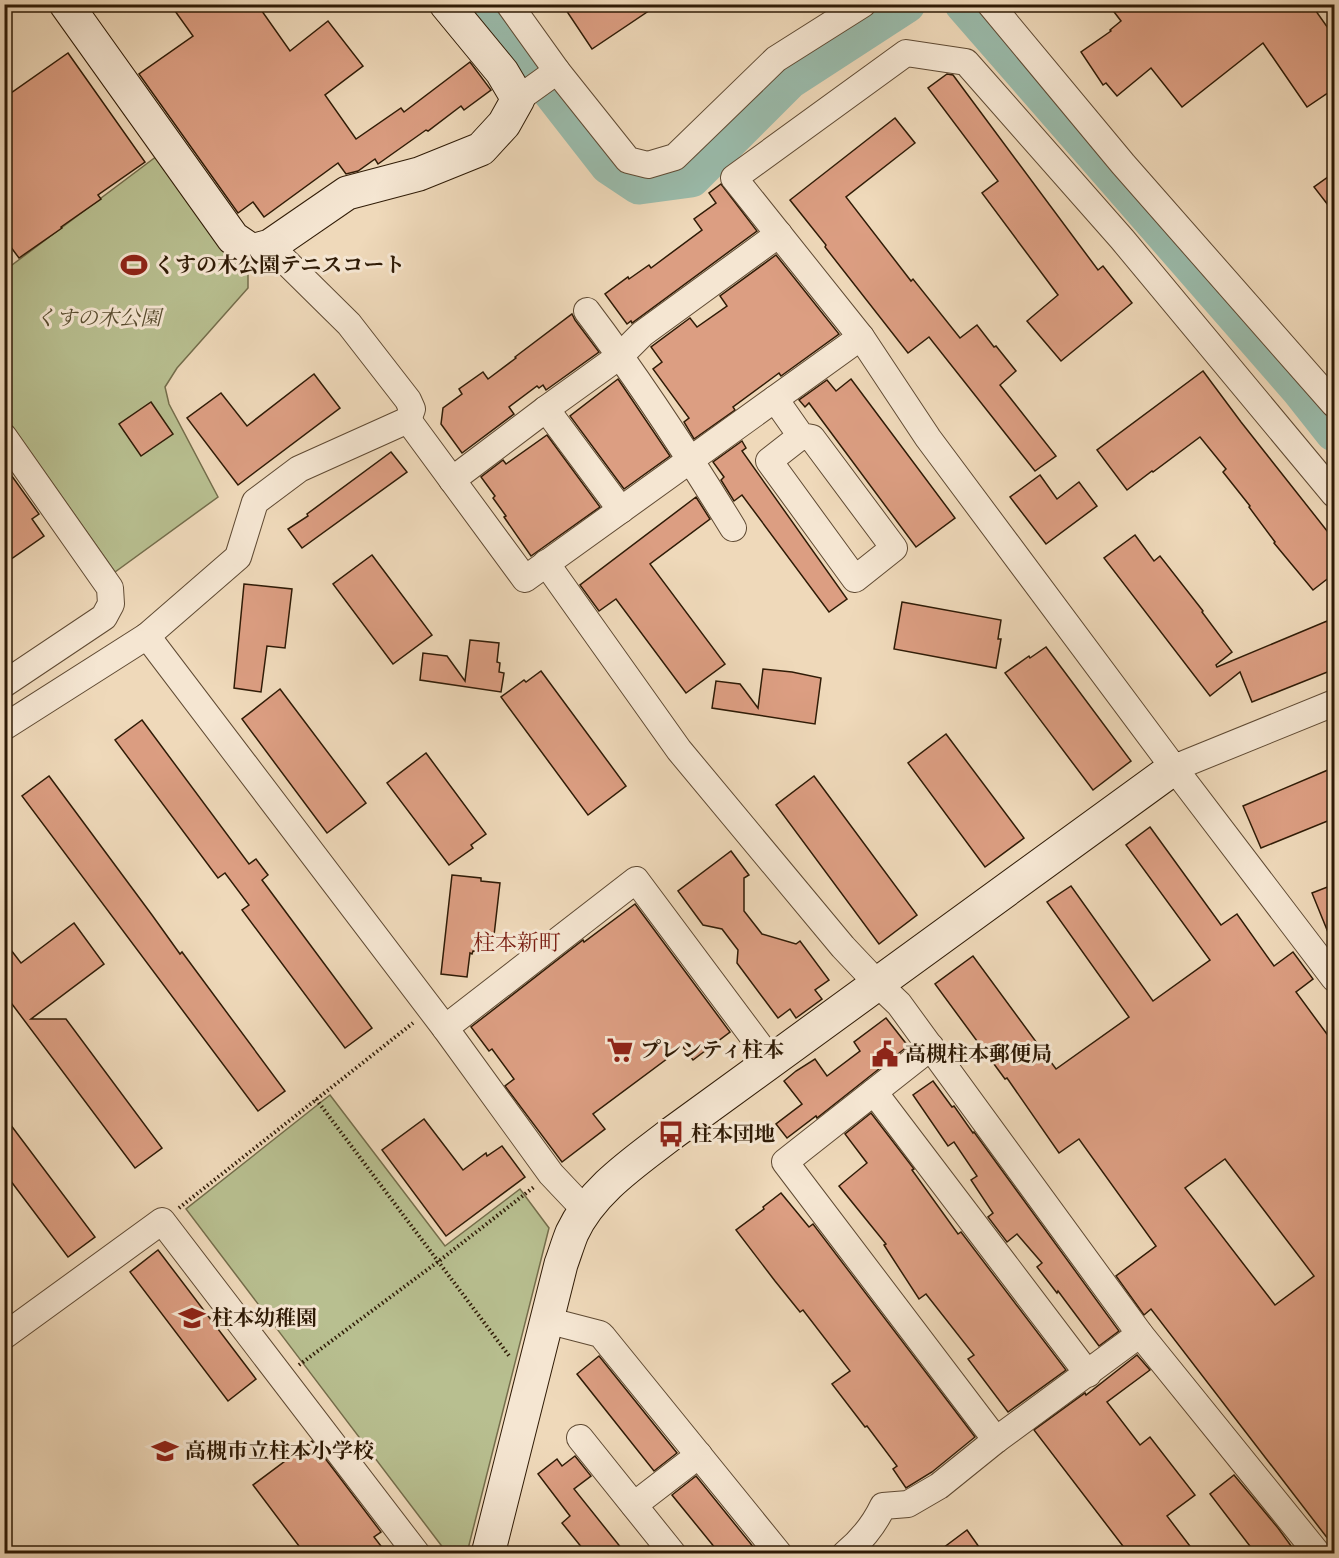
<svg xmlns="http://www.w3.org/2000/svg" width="1339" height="1558" viewBox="0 0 1339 1558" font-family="Cardo,'Noto Serif JP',serif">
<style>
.green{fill:#b8bf90;stroke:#746d4b;stroke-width:1.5}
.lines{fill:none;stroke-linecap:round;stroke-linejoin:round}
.river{stroke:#9abbab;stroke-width:39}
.building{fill:#dc9e82;stroke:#2f1b06;stroke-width:1.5;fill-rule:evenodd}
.street-casing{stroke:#5f4a33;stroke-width:28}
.secondary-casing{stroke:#2f1b06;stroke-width:35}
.path{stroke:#2f1b06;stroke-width:4;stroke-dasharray:1.5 3;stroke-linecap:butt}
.street{stroke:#f5e6d2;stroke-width:26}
.secondary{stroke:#f5e6d2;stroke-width:33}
.labels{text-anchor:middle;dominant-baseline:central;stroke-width:6;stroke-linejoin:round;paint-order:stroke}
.poi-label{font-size:21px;font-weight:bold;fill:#2f1b06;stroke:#f5e6d2;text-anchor:start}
.park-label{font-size:21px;font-style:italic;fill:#584c2f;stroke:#f5e6d2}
.neighbourhood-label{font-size:22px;fill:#7a1f14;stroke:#f5e6d2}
</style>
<rect width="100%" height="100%" fill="#efd9ba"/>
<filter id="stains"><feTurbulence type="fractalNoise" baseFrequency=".00333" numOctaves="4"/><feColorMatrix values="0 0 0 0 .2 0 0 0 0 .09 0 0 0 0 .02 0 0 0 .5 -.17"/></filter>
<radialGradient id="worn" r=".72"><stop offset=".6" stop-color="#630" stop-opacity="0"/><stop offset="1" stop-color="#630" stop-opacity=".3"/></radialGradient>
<g class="green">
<path d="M157 156 221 245 248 272V288L177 368 165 387 169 404 218 497 115 572 5 416 4 271Z"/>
<path d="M330 1095 445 1246 520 1189 549 1228 467 1553H447L186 1209Z"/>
</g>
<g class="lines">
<g class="river">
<path d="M474 4 538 74 609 165 639 185 691 178 789 80 906 4"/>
<path d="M964 4 1300 389 1334 432"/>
</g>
</g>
<g class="building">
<path d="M170 4H257L290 51 328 21 363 66 325 95 356 139 401 108 404 112 470 62 491 90 464 110 461 106 428 131 426 130 378 164 375 159 358 171 346 174 338 163 264 217 253 202 238 213 139 74 193 36Z"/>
<path d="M562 4H659L592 49Z"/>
<path d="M1108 4H1311L1335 38V88L1307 107 1263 43 1182 107 1151 68 1117 96 1106 83 1103 85 1081 52 1111 31 1110 30 1121 21Z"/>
<path d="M68 53 145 162 98 195 101 199 61 227 62 228 19 258 4 238V98Z"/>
<path d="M947 74 953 75 1098 270 1103 266 1132 303 1061 361 1027 321 1058 295 982 193 998 181 928 88Z"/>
<path d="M895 118 915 143 846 197 911 281 913 279 960 338 977 325 994 347 996 346 1016 371 1000 385 1056 456 1035 471 929 337 908 353 825 247 826 245 790 200Z"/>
<path d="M1335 172V214L1314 187Z"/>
<path d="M721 184 757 231 632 323 631 321 627 324 605 294 628 277 629 279 649 265 651 268 702 230 694 219 716 203 709 193Z"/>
<path d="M776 255 839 334 781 376 779 373 733 407 735 410 694 439 684 422 689 418 653 369 662 362 651 347 690 318 697 327 727 306 720 296Z"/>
<path d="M572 314 575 320 599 352 546 390 543 385 539 388 537 386 509 407 514 414 462 453 441 424 443 408 462 394 459 389 483 372 488 379 516 358 515 357Z"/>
<path d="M1203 371 1241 422 1335 541V573L1313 590 1274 543 1275 542 1249 507 1250 506 1223 472 1226 469 1200 437 1153 472 1152 471 1127 490 1097 450Z"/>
<path d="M314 374 340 408 238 485 187 418 221 393 247 426Z"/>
<path d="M618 379 670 456 624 489 570 416Z"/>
<path d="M851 379 955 518 916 547 809 403 805 407 799 400 827 380 836 391Z"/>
<path d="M151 402 173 434 141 456 119 424Z"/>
<path d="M547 435 600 507 531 556 504 517 506 516 493 498 495 496 481 477 503 460 506 464Z"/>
<path d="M742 441 746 448 742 451 847 599 829 612 742 495 734 501 721 480 724 477 713 462Z"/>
<path d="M391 452 407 472 302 548 288 529 308 516 307 514Z"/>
<path d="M4 465 39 514 32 519 44 536 4 564Z"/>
<path d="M1040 475 1057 499 1079 482 1097 506 1046 544 1010 497Z"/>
<path d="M696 497 710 519 650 564 725 664 686 693 616 599 599 611 580 585Z"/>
<path d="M1135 535 1154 561 1160 556 1203 611 1202 612 1232 652 1216 665 1217 667 1327 621 1335 641V669L1252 702 1240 672 1210 696 1104 558Z"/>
<path d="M372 555 432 635 393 664 333 584Z"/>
<path d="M244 584 292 589 285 648 267 646 261 692 234 688Z"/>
<path d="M902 602 1001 620 998 639H1001L996 668 894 649Z"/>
<path d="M470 640 499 643 497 662 500 663 499 672 504 673 501 692 420 680 423 653 447 656 465 681Z"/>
<path d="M1046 647 1131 761 1093 790 1005 673 1029 656 1030 658Z"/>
<path d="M763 669 792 672 821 678 815 724 712 708 716 681 740 684 758 708Z"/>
<path d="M541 671 626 786 588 815 501 697 524 680 526 682Z"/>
<path d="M280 689 366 803 327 833 242 719Z"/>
<path d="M142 720 249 864 256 859 268 875 262 880 372 1028 345 1048 242 910 249 905 225 873 218 878 115 740Z"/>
<path d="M946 734 1024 838 985 867 908 763Z"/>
<path d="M426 753 486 834 471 845 473 848 449 865 387 783Z"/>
<path d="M1335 767V818L1261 848 1243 806Z"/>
<path d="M49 776 152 915 180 954 182 952 285 1091 258 1111 22 796Z"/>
<path d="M814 776 917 915 879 944 776 805Z"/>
<path d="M1150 827 1221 925 1237 914 1274 966 1293 952 1313 979 1296 992 1335 1045V1548L1151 1309 1144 1315 1116 1276 1156 1246 1079 1139 1059 1153 1007 1078 1005 1079 935 984 973 956 1056 1069 1129 1017 1047 902 1071 886 1153 1001 1210 960 1126 845ZM1225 1159 1314 1276 1275 1305 1185 1188Z"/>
<path d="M731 851 749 875 744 878V911L762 934 796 944 800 941 829 980 815 990 822 999 796 1018 790 1009 778 1018 737 963 738 950 722 929 703 925 678 891Z"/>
<path d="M452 875 481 878V881L500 883 492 953 473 951 472 954 470 953 467 977 441 974Z"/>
<path d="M1335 884V947H1334L1312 893Z"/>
<path d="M635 904 730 1032 693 1060 683 1047 593 1114 605 1129 562 1162 505 1086 514 1079 492 1049 489 1051 471 1027 583 940 584 942Z"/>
<path d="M74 923 104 964 31 1019H66L162 1148 135 1168 12 1004 4 1010V941L21 963Z"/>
<path d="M886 1018 908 1046 817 1118 816 1116 787 1138 776 1124 802 1104 784 1081 796 1071 815 1059 827 1076 860 1051 854 1042Z"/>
<path d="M933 1081 952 1107 954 1106 973 1133 974 1132 1119 1331 1099 1346 1058 1291 1057 1293 1037 1267 1042 1263 1017 1234 1007 1242 988 1217 993 1213 971 1180 977 1176 954 1142 948 1146 913 1095Z"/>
<path d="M871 1113 914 1169 912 1170 958 1234 961 1232 1066 1370 1008 1412 968 1359 974 1355 926 1294 919 1299 884 1245 886 1244 839 1186 867 1163 845 1134Z"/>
<path d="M4 1116 95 1237 68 1257 4 1172Z"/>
<path d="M424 1119 463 1170 486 1153 487 1156 502 1146 525 1177 446 1236 382 1150Z"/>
<path d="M781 1193 809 1227 813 1224 975 1437 932 1472 906 1488 893 1469 897 1466 867 1426 865 1427 832 1384 850 1371 803 1310 800 1312 775 1281 736 1230 764 1209 763 1207Z"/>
<path d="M158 1250 256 1379 228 1401 130 1272Z"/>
<path d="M1137 1355 1150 1370 1107 1402 1140 1445 1150 1437 1195 1495 1167 1516 1196 1554H1129L1034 1430 1085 1393 1086 1395Z"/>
<path d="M599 1356 677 1453 654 1471 577 1374Z"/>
<path d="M312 1441 381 1532 374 1537 387 1554H305L253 1485Z"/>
<path d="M575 1456 591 1476 574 1489 626 1554H587L562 1523 570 1516 538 1474 557 1459 562 1466Z"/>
<path d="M1234 1475 1278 1528 1297 1554H1256L1210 1494Z"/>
<path d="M696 1476 759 1554H720L672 1495Z"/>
<path d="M967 1530 984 1554H935Z"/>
</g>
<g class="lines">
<g class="street-casing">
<g id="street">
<path d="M509 4 557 71 628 160 648 165 675 157 776 59 863 4"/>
<path d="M990 4 1123 164 1334 404"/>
<path d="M518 99 557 71"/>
<path d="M587 311C640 381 687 453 733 528"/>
<path d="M775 399 801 436 769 461 855 579 894 548 812 438 801 436"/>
<path d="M546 409 621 510"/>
<path d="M408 420 525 579 861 337"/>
<path d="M4 437 110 588 111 604 104 617 4 684"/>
<path d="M452 480 546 409 621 355 642 334 779 234"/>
<path d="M1334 494 1122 239 966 62 906 53 734 178 861 337 928 438 1174 768 1334 978"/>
<path d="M546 563 679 750 843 947 878 984 899 1004 1140 1334 1318 1554"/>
<path d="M147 636 445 1028 551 1174 585 1210"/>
<path d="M4 727 147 636 238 557 255 502 299 469 408 420 412 409 408 400 349 324 270 246"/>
<path d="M1174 768 1334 703"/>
<path d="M445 1028 636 880 771 1061"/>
<path d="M931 1047 785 1162 996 1440"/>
<path d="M874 1092 1088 1374"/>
<path d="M546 1320 600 1334 603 1337 779 1554"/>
<path d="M4 1336 162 1221 417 1554"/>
<path d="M580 1438 673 1554"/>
<path d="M634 1505 699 1455"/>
<path d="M845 1554C862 1540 874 1525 883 1506L908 1504 939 1486 996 1440 1140 1334"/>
</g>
</g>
<g class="secondary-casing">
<g id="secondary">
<path d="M66 4 233 238 252 251 270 246 347 193 419 174 481 149 504 124 518 99 502 72 446 4"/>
<path d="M488 1554 561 1264C565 1253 568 1243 572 1233 592 1190 635 1162 671 1134L1174 768"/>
</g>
</g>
<g class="path">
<path d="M316 1099 510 1357"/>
<path d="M179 1208 413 1023"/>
<path d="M299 1365 439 1261 534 1187"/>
</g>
<use href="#street" class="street"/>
<use href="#secondary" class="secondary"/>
</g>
<defs>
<g id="stadium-bare" transform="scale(2.07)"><path d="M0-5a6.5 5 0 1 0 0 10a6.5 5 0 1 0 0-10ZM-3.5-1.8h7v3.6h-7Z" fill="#8f2418" stroke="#f5e6d2" stroke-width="2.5" paint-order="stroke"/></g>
<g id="supermarket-bare" transform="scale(2.07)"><path d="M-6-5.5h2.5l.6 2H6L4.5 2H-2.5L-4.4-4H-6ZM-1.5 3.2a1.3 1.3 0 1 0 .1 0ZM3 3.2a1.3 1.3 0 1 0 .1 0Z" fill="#8f2418" stroke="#f5e6d2" stroke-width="2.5" paint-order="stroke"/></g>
<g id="civic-bare" transform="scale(2.07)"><path d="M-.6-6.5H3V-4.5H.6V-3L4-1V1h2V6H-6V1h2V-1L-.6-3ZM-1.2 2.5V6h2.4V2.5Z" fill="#8f2418" stroke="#f5e6d2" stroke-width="2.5" paint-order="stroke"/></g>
<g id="bus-bare" transform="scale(2.07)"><path d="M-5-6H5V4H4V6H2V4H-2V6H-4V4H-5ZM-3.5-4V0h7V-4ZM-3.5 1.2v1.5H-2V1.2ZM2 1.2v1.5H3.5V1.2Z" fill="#8f2418" stroke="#f5e6d2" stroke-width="2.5" paint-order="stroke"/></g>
<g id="school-bare" transform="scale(2.07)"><path d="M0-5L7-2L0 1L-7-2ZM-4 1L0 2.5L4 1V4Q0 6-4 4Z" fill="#8f2418" stroke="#f5e6d2" stroke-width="2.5" paint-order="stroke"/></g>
</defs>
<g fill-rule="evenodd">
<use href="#stadium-bare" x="134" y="265"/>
<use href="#supermarket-bare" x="620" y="1050"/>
<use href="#civic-bare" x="885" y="1054"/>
<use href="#bus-bare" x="671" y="1134"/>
<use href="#school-bare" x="192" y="1318"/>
<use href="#school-bare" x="165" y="1451"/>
</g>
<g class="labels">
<g class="poi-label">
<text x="154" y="265">くすの木公園テニスコート</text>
<text x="640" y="1050">プレンティ柱本</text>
<text x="905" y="1054">高槻柱本郵便局</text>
<text x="691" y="1134">柱本団地</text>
<text x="212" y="1318">柱本幼稚園</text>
<text x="185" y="1451">高槻市立柱本小学校</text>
</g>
<g class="park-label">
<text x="98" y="318">くすの木公園</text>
</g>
<g class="neighbourhood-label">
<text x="517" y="943">柱本新町</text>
</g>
</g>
<rect width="1339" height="1558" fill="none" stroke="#efd9ba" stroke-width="24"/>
<rect x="6" y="6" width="1327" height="1546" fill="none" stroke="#2f1b06" stroke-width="3"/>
<rect x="12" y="12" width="1315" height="1534" fill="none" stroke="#2f1b06" stroke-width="1.5"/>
<rect width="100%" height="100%" filter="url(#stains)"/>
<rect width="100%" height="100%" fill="url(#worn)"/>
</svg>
